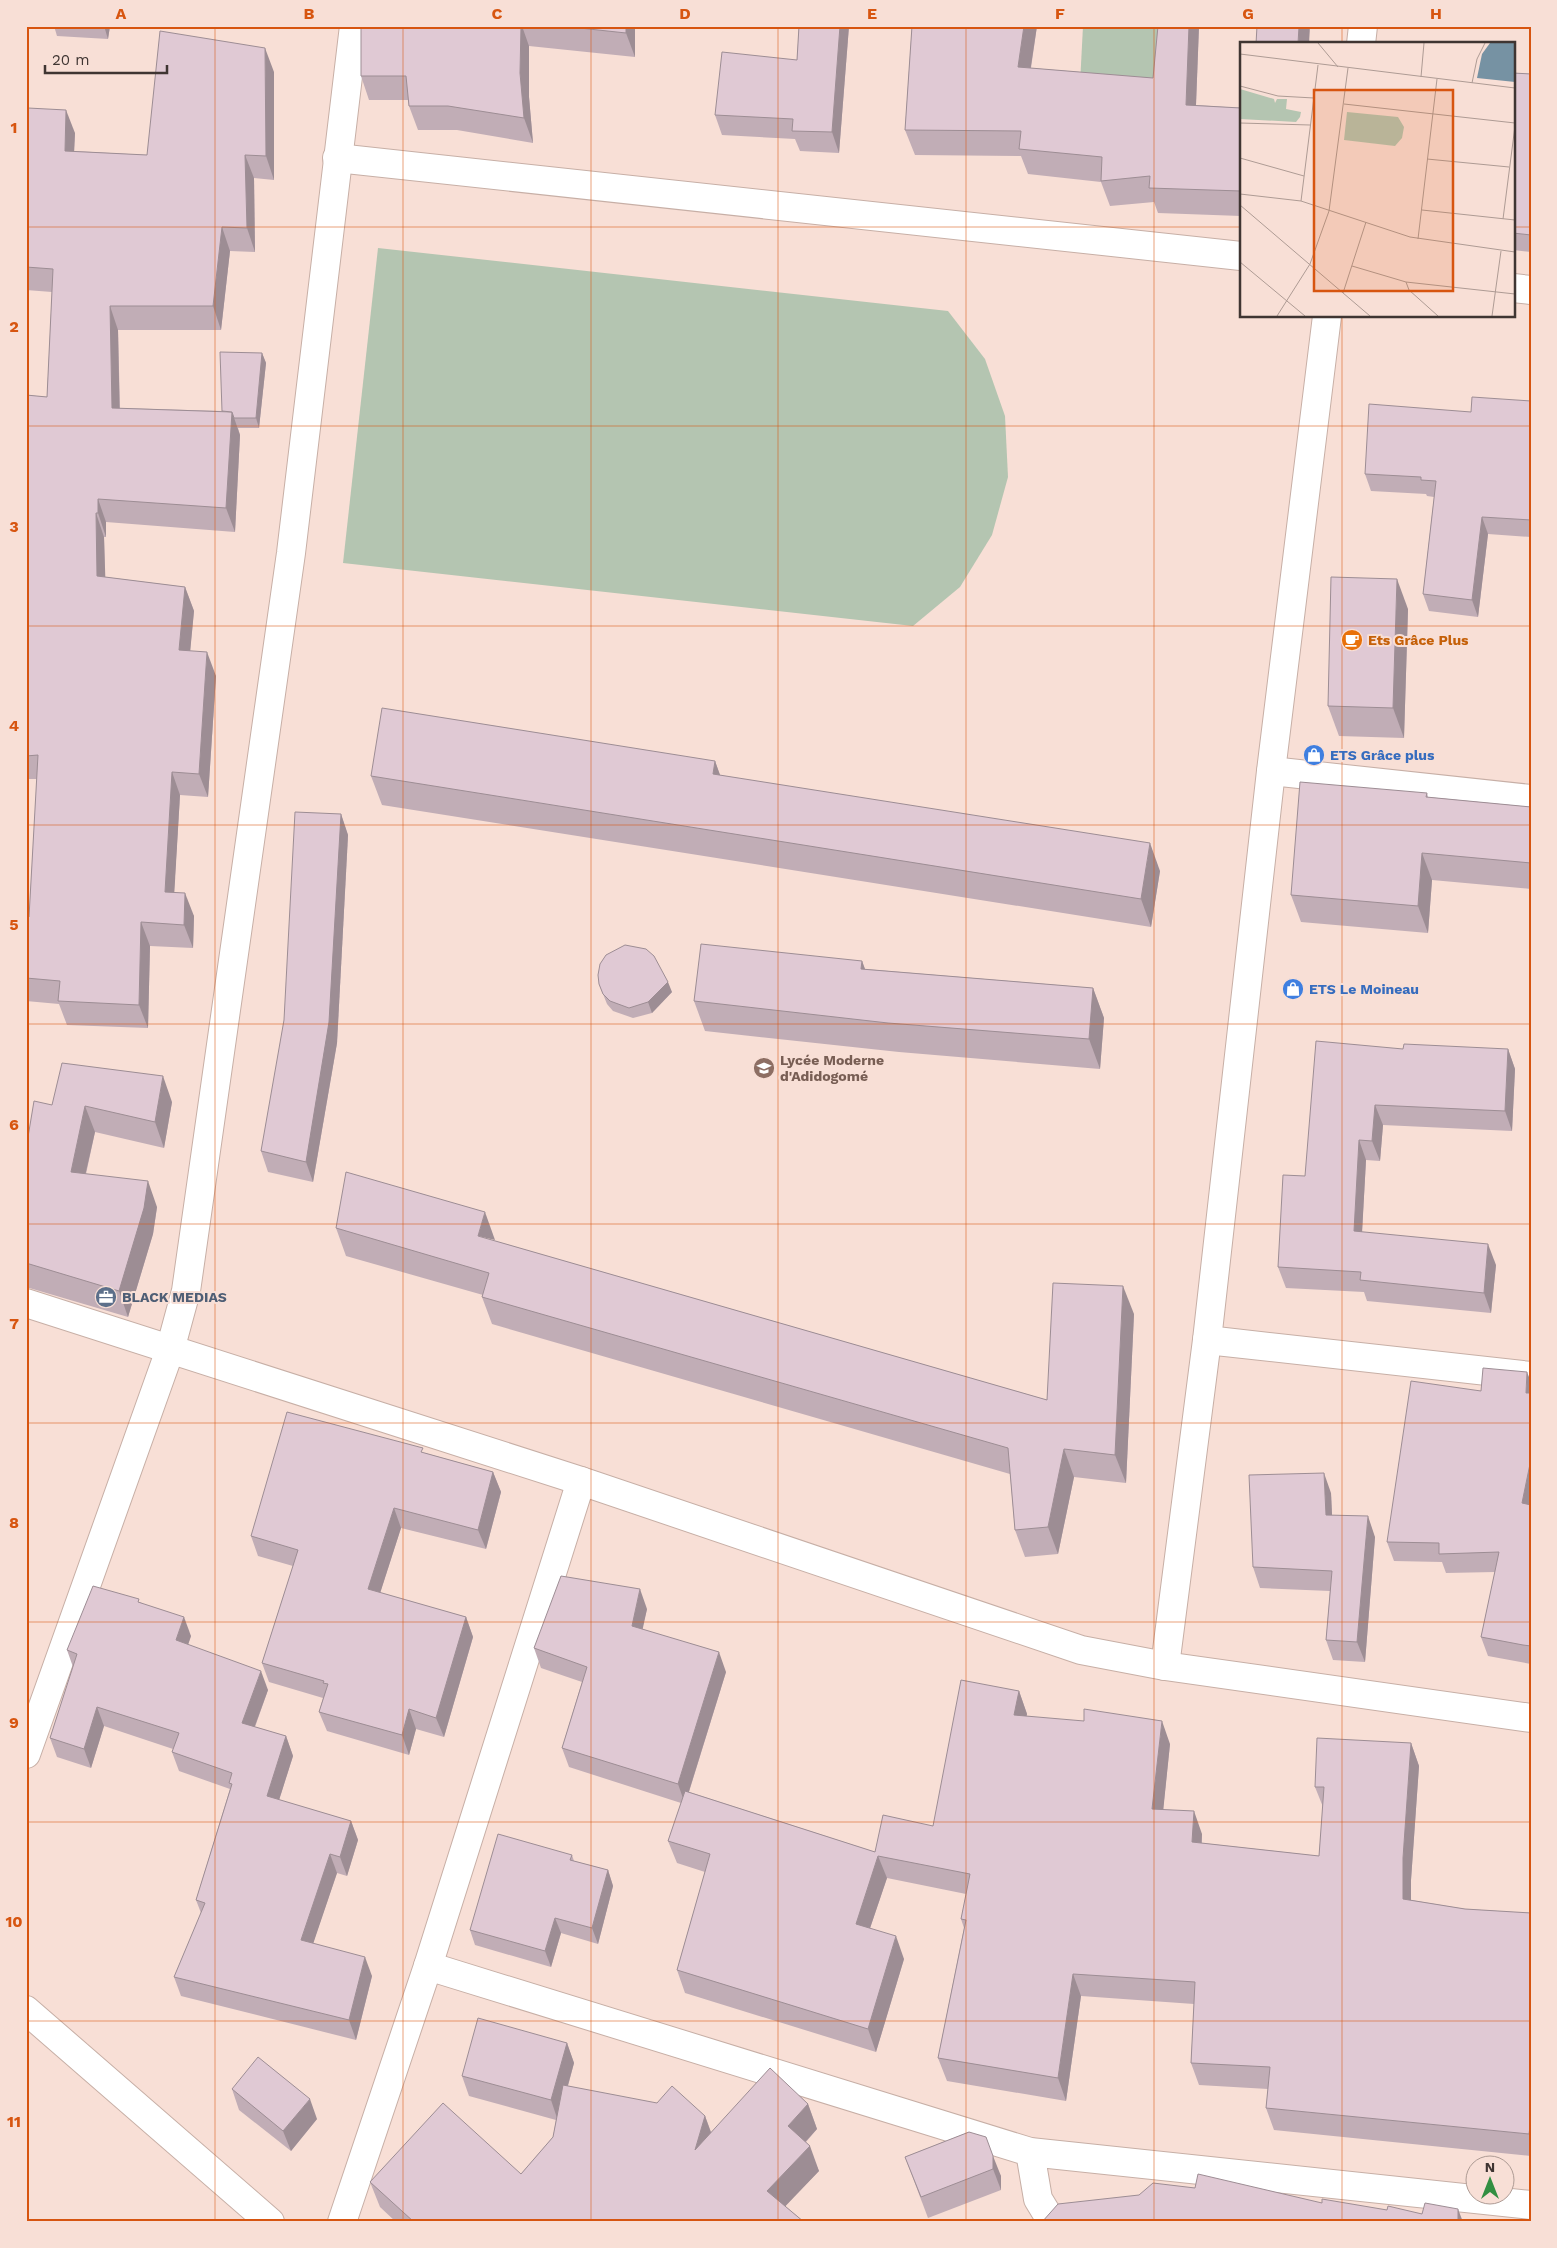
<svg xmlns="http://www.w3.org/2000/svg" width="1557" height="2248" viewBox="0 0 1557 2248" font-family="'Work Sans',sans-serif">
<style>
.green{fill:#b4c5b1}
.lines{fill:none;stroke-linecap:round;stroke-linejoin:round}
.minor-casing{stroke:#c7afa6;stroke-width:30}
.minor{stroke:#fff;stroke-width:28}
.wall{fill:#c1adb6}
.shaded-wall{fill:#9d8d94}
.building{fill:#e0c9d4;stroke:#9d8d94}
.grid{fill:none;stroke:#d75510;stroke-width:1;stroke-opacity:0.55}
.labels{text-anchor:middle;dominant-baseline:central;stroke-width:4;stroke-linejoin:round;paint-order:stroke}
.food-label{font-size:14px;font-weight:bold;fill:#c56008;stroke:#f8dfd6;text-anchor:start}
.shop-label{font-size:14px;font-weight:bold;fill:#366cbe;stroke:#f8dfd6;text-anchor:start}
.education-label{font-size:14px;font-weight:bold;fill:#785e54;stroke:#f8dfd6;text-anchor:start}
.service-label{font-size:14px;font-weight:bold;fill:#4e5e75;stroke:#f8dfd6;text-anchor:start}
.inset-road{fill:none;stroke:#ae9b94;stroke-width:1}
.view{fill:#d75510;fill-opacity:0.15;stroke:#d75510;stroke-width:2.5}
.inset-edge{fill:none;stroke:#3f3532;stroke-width:2.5}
.neatline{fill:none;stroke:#d75510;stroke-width:2}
.grid-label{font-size:16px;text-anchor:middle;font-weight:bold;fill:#d75510}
</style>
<rect width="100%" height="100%" fill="#f8dfd6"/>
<g class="green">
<path d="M1083 26H1158L1153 91 1080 84Z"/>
<path d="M378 248 948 311 985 359 1005 416 1008 477 992 535 960 587 913 626 343 563Z"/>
</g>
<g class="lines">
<g class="minor-casing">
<g id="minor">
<path d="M1361 44 1363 26"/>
<path d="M337 158 1241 256"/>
<path d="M1513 288 1531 290"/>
<path d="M1271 771 1531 799"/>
<path d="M26 1303 581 1481 1081 1650 1165 1666 1531 1718"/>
<path d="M1207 1340 1531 1376"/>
<path d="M1165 1666 1207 1340 1271 771 1327 316"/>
<path d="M26 1754 170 1350 186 1291 291 553 354 26"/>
<path d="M428 1966 1030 2152 1531 2205"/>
<path d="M26 2010 270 2222"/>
<path d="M1030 2152 1038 2199 1052 2222"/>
<path d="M342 2222 428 1966 581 1481"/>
</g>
</g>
<use href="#minor" class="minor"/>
</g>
<g class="wall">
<path d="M54 26H110L108 39 57 36Z"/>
<path d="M361 26H635V57L529 46V97L533 143 457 130H418L409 106 408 100H369L361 76Z"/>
<path d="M799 26H849L839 153 800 151 795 139 722 135 715 115 797 60Z"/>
<path d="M912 26H1037L1031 68 1153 78 1158 26H1199L1196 105 1241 108V216L1158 213 1154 202 1110 206 1101 182 1028 174 1021 156 915 155 905 130Z"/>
<path d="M274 72V180L254 178 255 252 230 251 221 330H118L120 408 222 411 262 353 266 363 259 428H238L240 435 235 532 106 522V537H104L105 577 185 587 194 611 190 651 216 676 208 797 180 795 174 892 194 916 193 948 150 946 148 1028 67 1025 59 1004 26 1001V917H29L37 779H26V527H27L26 395 47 397 52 292 26 290V127L75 133 74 151 147 155Z"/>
<path d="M1513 73 1531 74V252L1513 250Z"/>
<path d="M1531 401V537L1488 534 1478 617 1429 611 1423 594 1434 497 1427 496 1426 494 1371 491 1365 474 1471 412Z"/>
<path d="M1408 609 1404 738 1339 736 1328 706Z"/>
<path d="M715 761 720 775 1160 871 1151 927 382 805 371 776Z"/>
<path d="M1427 793 1428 797 1531 807V889L1432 880 1428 933 1301 922 1291 895Z"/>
<path d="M341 814 348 835 337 1043 313 1182 268 1172 261 1151Z"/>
<path d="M862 961 865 969 1093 988 1104 1018 1100 1069 899 1052 705 1031 694 1001Z"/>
<path d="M599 984 672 992 652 1013 633 1018 613 1011 607 1004Z"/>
<path d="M1403 1049H1508L1515 1069 1512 1131 1383 1125 1380 1161 1366 1160 1362 1232 1496 1265 1491 1313 1367 1301 1364 1292 1286 1288 1278 1267 1305 1176Z"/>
<path d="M172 1102 164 1148 95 1132 86 1174 157 1207 153 1234 128 1317 26 1287V1149L52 1105Z"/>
<path d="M336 1228 495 1241 1047 1400 1134 1314 1126 1483 1074 1477 1058 1554 1025 1557 1015 1530 1010 1474 492 1324 482 1297 483 1295 346 1256Z"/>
<path d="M1531 1382V1664L1488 1656 1481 1637 1495 1572 1446 1573 1442 1562 1394 1561 1387 1542Z"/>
<path d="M425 1453 493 1472 501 1492 486 1549 401 1528 380 1593 466 1617 473 1637 444 1737 416 1729 409 1755 327 1731 319 1712 323 1698 269 1682 262 1663 293 1566 258 1556 251 1536Z"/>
<path d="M1331 1493 1332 1515 1375 1537 1365 1662 1333 1660 1326 1640 1330 1591 1260 1588 1253 1567Z"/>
<path d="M140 1602 191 1636 188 1645 268 1690 255 1727 286 1736 293 1756 279 1800 351 1821 358 1840 347 1876 337 1873 313 1943 372 1976 356 2040 181 1996 174 1977 201 1913 196 1900 230 1789 179 1771 172 1752 173 1749 104 1726 91 1768 57 1757 50 1738 73 1667 67 1650Z"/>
<path d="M647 1609 642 1629 726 1672 689 1792 875 1852 933 1826 1019 1691 1027 1714 1026 1716 1170 1744 1163 1810 1202 1834V1843L1319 1856 1323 1807 1315 1787 1411 1743 1419 1766 1411 1880V1900L1465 1909 1531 1913V2156L1274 2130 1266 2108 1268 2089 1199 2085 1191 2063 1194 2004 1081 1996 1066 2101 947 2081 938 2058 964 1928 961 1919 966 1894 887 1878 870 1928 904 1959 876 2052 685 1993 677 1970 705 1872 677 1863 668 1841 681 1803 569 1767 562 1748 582 1682 541 1668 534 1648Z"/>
<path d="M572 1855 574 1861 608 1870 613 1886 598 1944 561 1933 551 1967 475 1945 470 1930Z"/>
<path d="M567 2043 574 2063 568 2086 705 2116 711 2132 808 2104 817 2129 806 2142 819 2171 785 2206 804 2222H396L380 2207 370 2182 521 2174 553 2137 556 2120 469 2096 462 2076Z"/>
<path d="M232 2089 317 2119 291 2151 239 2110Z"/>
<path d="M969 2132 1001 2176V2190L928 2218 905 2157Z"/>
</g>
<g class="shaded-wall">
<path d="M104 26H110L108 39Z"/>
<path d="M521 26H522L529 46V97L533 143 524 118 520 73Z"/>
<path d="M626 26H635V57L626 33Z"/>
<path d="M840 26H849L839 153 832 132Z"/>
<path d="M1024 26H1037L1027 92 1018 67Z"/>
<path d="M1189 26H1199L1195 130 1186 105Z"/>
<path d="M1299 26H1310L1309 44H1298Z"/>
<path d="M265 48 274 72V180L266 156Z"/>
<path d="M66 110 75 133 73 174 65 151Z"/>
<path d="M245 155 254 178 255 252 247 228Z"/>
<path d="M222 227 230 251 221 330 213 306Z"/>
<path d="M110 306 118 330 120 431 112 408Z"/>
<path d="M262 353 266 363 259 428 256 418Z"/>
<path d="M232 412 240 435 235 532 226 508Z"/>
<path d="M98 499 106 522V537L98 513Z"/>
<path d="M96 513 104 537 106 599 97 576Z"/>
<path d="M1482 517 1488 534 1478 617 1472 600Z"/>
<path d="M1397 579 1408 609 1404 738 1393 708Z"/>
<path d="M185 587 194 611 188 674 179 650Z"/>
<path d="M207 652 216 676 208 797 199 774Z"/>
<path d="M715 761 725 789 713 774Z"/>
<path d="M172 772 180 795 173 915 165 892Z"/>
<path d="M341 814 348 835 337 1043 313 1182 306 1162Z"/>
<path d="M1150 843 1160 871 1151 927 1141 899Z"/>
<path d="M1422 853 1432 880 1428 933 1418 906Z"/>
<path d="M185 893 194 916 193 948 184 925Z"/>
<path d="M141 922 150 946 148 1028 139 1005Z"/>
<path d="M862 961 873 991 861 969Z"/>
<path d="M668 982 672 992 652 1013 648 1002Z"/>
<path d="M1093 988 1104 1018 1100 1069 1089 1039Z"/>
<path d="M1508 1049 1515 1069 1512 1131 1505 1111Z"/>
<path d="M163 1076 172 1102 164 1148 155 1122Z"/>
<path d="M1375 1105 1383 1125 1380 1161 1372 1141Z"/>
<path d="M85 1106 95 1132 80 1198 71 1172Z"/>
<path d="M1359 1140 1366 1160 1361 1251 1354 1231Z"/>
<path d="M148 1181 157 1207 153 1234 128 1317 119 1291Z"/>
<path d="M485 1212 495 1240 478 1236Z"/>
<path d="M1488 1244 1496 1265 1491 1313 1484 1293Z"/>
<path d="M1123 1286 1134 1314 1126 1483 1115 1455Z"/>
<path d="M1527 1372 1531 1382V1405L1526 1393Z"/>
<path d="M1064 1449 1074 1477 1058 1554 1048 1527Z"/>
<path d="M1531 1459V1513L1522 1503Z"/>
<path d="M493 1472 501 1492 486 1549 478 1530Z"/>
<path d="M1324 1473 1331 1493 1333 1536 1326 1515Z"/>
<path d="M394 1508 401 1528 375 1609 368 1589Z"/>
<path d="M1368 1516 1375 1537 1365 1662 1357 1642Z"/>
<path d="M640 1589 647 1609 639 1646 632 1626Z"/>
<path d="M184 1617 191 1636 183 1659 176 1640Z"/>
<path d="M466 1617 473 1637 444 1737 436 1718Z"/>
<path d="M719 1652 726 1672 685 1804 678 1784Z"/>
<path d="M261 1671 268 1690 249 1742 242 1723Z"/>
<path d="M1019 1691 1027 1714 1022 1737 1014 1715Z"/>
<path d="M97 1707 104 1726 91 1768 84 1749Z"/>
<path d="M409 1709 416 1729 409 1755 402 1735Z"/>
<path d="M1162 1721 1170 1744 1161 1832 1152 1809Z"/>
<path d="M286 1736 293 1756 274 1816 267 1796Z"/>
<path d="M1411 1743 1419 1766 1411 1880V1921L1403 1899V1858Z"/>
<path d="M1194 1811 1202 1834 1200 1864 1192 1842Z"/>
<path d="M351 1821 358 1840 347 1876 340 1857Z"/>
<path d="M330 1854 337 1873 308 1959 301 1940Z"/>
<path d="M878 1856 887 1878 864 1946 856 1924Z"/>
<path d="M608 1870 613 1886 598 1944 592 1928Z"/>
<path d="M555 1918 561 1933 551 1967 545 1951Z"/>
<path d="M896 1936 904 1959 876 2052 868 2029Z"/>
<path d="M365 1957 372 1976 356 2040 349 2020Z"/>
<path d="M1073 1974 1081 1996 1066 2101 1058 2078Z"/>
<path d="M567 2043 574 2063 558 2121 551 2100Z"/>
<path d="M310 2099 317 2119 291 2151 283 2131Z"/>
<path d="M808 2104 817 2129 797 2151 788 2126Z"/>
<path d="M705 2116 714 2141 695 2150Z"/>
<path d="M1531 2119V2138L1529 2134Z"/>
<path d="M810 2146 819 2171 776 2216 767 2191Z"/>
<path d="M993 2156 1001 2176V2190L993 2169Z"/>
<path d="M1458 2209 1463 2222H1458Z"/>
</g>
<g class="building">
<path d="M361 26H521L520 73 524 118 448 106H409L406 76H361Z"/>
<path d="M561 26H626V33Z"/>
<path d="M799 26H840L832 132 792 131 793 119 715 115 722 52 797 60Z"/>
<path d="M912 26H1024L1018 67 1153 78 1158 26H1189L1186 105 1241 108V191L1149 188 1150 176 1101 181 1102 157 1019 149 1021 131 905 130Z"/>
<path d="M1257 26H1299L1298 44H1256Z"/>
<path d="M160 31 265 48 266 156 245 155 247 228 222 227 213 306H110L112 408 232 412 226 508 98 499V513H96L97 576 185 587 179 650 207 652 199 774 172 772 165 892 185 893 184 925 141 922 139 1005 58 1001 60 981 26 978V917H29L38 755 26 756V527H27L26 395 47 397 53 269 26 267V127L28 108 66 110 65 151 147 155Z"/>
<path d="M1513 73 1531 74V235L1513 233Z"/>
<path d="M220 352 262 353 256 418H234L232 412 222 411Z"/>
<path d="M1472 397 1531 401V520L1482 517 1472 600 1423 594 1436 481 1421 480V477L1365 474 1369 404 1471 412Z"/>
<path d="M1331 577 1397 579 1393 708 1328 706Z"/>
<path d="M382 708 715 761 713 774 1150 843 1141 899 371 776Z"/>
<path d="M1300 782 1427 793 1426 797 1531 807V863L1422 853 1418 906 1291 895Z"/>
<path d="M295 812 341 814 329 1022 306 1162 261 1151 284 1020Z"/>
<path d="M701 944 862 961 861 969 1093 988 1089 1039 888 1023 694 1001Z"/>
<path d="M625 945 646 949 654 956 668 982 648 1002 629 1008 610 1001 603 994 599 984 598 975 600 964 606 955Z"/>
<path d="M1316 1041 1403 1049 1404 1044 1508 1049 1505 1111 1375 1105 1372 1141 1359 1140 1354 1231 1488 1244 1484 1293 1360 1280 1361 1272 1278 1267 1283 1175 1305 1176Z"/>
<path d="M62 1063 163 1076 155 1122 85 1106 71 1172 148 1181 144 1208 119 1291 26 1263V1149L34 1101 52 1105Z"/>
<path d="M346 1172 485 1212 478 1236 1047 1400 1053 1283 1123 1286 1115 1455 1064 1449 1048 1527 1015 1530 1008 1448 482 1297 489 1273 336 1228Z"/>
<path d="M1483 1368 1527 1372 1526 1393H1531V1459L1522 1503 1531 1505V1646L1523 1645 1481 1637 1499 1552 1439 1554V1543L1387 1542 1411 1381 1481 1391Z"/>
<path d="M287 1412 423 1448 421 1452 493 1472 478 1530 394 1508 368 1589 466 1617 436 1718 409 1709 402 1735 319 1712 328 1684 323 1683 324 1681 262 1663 298 1550 251 1536Z"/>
<path d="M1324 1473 1326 1515 1368 1516 1357 1642 1326 1640 1332 1571 1253 1567 1249 1475Z"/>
<path d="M561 1576 640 1589 632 1626 719 1652 678 1784 562 1748 587 1667 534 1648Z"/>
<path d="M93 1586 139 1599 138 1602 184 1617 176 1640 261 1671 242 1723 286 1736 267 1796 351 1821 340 1857 330 1854 301 1940 365 1957 349 2020 174 1977 205 1903 196 1900 232 1784 229 1783 232 1773 172 1752 179 1733 97 1707 84 1749 50 1738 77 1654 67 1650Z"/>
<path d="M961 1680 1019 1691 1014 1715 1084 1721V1709L1162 1721 1152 1809 1194 1811 1192 1842 1319 1856 1324 1787H1315L1317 1738 1411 1743 1403 1858V1899L1465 1909 1531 1913V2119L1529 2134 1266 2108 1270 2067 1191 2063 1195 1982 1073 1974 1058 2078 938 2058 966 1920 961 1919 970 1874 878 1856 856 1924 896 1936 868 2029 677 1970 710 1854 668 1841 685 1791 875 1852 883 1815 933 1826Z"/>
<path d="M498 1834 572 1855 570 1860 608 1870 592 1928 555 1918 545 1951 470 1930Z"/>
<path d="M478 2018 567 2043 551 2100 462 2076Z"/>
<path d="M258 2057 310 2099 283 2131 232 2089Z"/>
<path d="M770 2068 808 2104 788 2126 810 2146 767 2191 804 2222H414L370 2182 443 2103 521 2174 553 2137 563 2085 657 2103 672 2086 705 2116 695 2150Z"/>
<path d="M969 2132 986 2137 993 2156V2169L921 2197 905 2157Z"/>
<path d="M1198 2174 1322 2203V2199L1387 2210 1388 2206 1422 2214 1425 2203 1458 2209V2222H1042L1058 2204 1139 2195 1153 2183 1195 2188Z"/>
</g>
<path class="grid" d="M215 26V2222M403 26V2222M591 26V2222M778 26V2222M966 26V2222M1154 26V2222M1342 26V44M26 227H1241M1513 227H1531M1342 316V2222M26 426H1531M26 626H1531M26 825H1531M26 1024H1531M26 1224H1531M26 1423H1531M26 1622H1531M26 1822H1531M26 2021H1531"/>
<defs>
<g id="cafe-disc" transform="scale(1.125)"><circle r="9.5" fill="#e8710a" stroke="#f8dfd6"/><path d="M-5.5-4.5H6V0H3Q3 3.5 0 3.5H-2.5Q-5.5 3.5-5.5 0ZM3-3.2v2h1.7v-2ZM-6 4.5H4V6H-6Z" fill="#fff"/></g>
<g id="shop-disc" transform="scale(1.125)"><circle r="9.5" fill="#3f7fe0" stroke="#f8dfd6"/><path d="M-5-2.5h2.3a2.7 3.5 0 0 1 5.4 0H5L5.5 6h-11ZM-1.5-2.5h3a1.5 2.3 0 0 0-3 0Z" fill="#fff"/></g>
<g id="school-disc" transform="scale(1.125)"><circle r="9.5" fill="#8d6e63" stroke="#f8dfd6"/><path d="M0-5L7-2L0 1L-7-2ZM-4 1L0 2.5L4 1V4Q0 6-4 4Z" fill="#fff"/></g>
<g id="office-disc" transform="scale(1.125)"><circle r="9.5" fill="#5c6f8a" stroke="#f8dfd6"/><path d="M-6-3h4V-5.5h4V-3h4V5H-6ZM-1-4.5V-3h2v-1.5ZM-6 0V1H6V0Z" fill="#fff"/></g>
</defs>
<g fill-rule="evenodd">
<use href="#cafe-disc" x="1352" y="640"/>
<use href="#shop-disc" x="1314" y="755"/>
<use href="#shop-disc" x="1293" y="989"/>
<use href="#school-disc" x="764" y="1068"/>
<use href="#office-disc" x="106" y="1297"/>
</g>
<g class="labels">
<g class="food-label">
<text x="1368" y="640">Ets Grâce Plus</text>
</g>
<g class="shop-label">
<text x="1330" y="755">ETS Grâce plus</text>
<text x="1309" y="989">ETS Le Moineau</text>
</g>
<g class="education-label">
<text x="780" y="1060">Lycée Moderne<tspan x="780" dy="16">d'Adidogomé</tspan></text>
</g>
<g class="service-label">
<text x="122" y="1297">BLACK MEDIAS</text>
</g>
</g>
<g transform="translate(1240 42)">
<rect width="275" height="275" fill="#f8dfd6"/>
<path d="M0 47 34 57 35 61 37 57H47L46 67 61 70 60 75 56 80 0 77ZM107 70 158 75 164 85 162 96 155 104 104 98Z" fill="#b4c5b1"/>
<path d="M250 1H275V40L237 36 242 12Z" fill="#7692a3"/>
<path class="inset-road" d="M78 1 98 25M0 12 275 46M181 35 184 1M232 41 237 17 245 1M0 44 38 54 74 56M104 62 275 81M0 81 70 83M0 116 64 134M187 117 269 125M0 152 61 159 170 195 275 210M61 159 78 23M0 163 130 274M182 168 275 178M263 177 275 84M178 197 197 37M0 220 65 274M112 224 166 240 275 252M166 240 169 248 198 274M103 251 126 180M37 274 70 222 89 169 108 26M252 274 261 209"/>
<path class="view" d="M74 48H213V249H74Z"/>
<rect width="275" height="275" class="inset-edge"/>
</g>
<rect width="1557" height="2248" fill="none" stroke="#f8dfd6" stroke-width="55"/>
<g transform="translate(1490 2180)"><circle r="24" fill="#f8dfd6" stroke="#ae9b94"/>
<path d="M0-4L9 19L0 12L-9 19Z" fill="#328f42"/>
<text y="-8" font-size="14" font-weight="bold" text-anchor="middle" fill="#3f3532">N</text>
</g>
<path d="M45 65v8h122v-8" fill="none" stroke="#3f3532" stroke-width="2.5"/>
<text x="52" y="65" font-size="15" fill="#3f3532" stroke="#f8dfd6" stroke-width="4" paint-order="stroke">20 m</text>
<rect x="28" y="28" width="1502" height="2192" class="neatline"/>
<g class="grid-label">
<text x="121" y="19">A</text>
<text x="309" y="19">B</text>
<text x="497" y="19">C</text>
<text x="685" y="19">D</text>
<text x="872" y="19">E</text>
<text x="1060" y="19">F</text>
<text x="1248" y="19">G</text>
<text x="1436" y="19">H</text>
<text x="14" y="133">1</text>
<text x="14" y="332">2</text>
<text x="14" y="532">3</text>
<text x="14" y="731">4</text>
<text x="14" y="930">5</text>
<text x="14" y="1130">6</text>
<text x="14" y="1329">7</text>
<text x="14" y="1528">8</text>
<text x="14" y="1728">9</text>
<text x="14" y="1927">10</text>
<text x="14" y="2127">11</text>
</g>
</svg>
